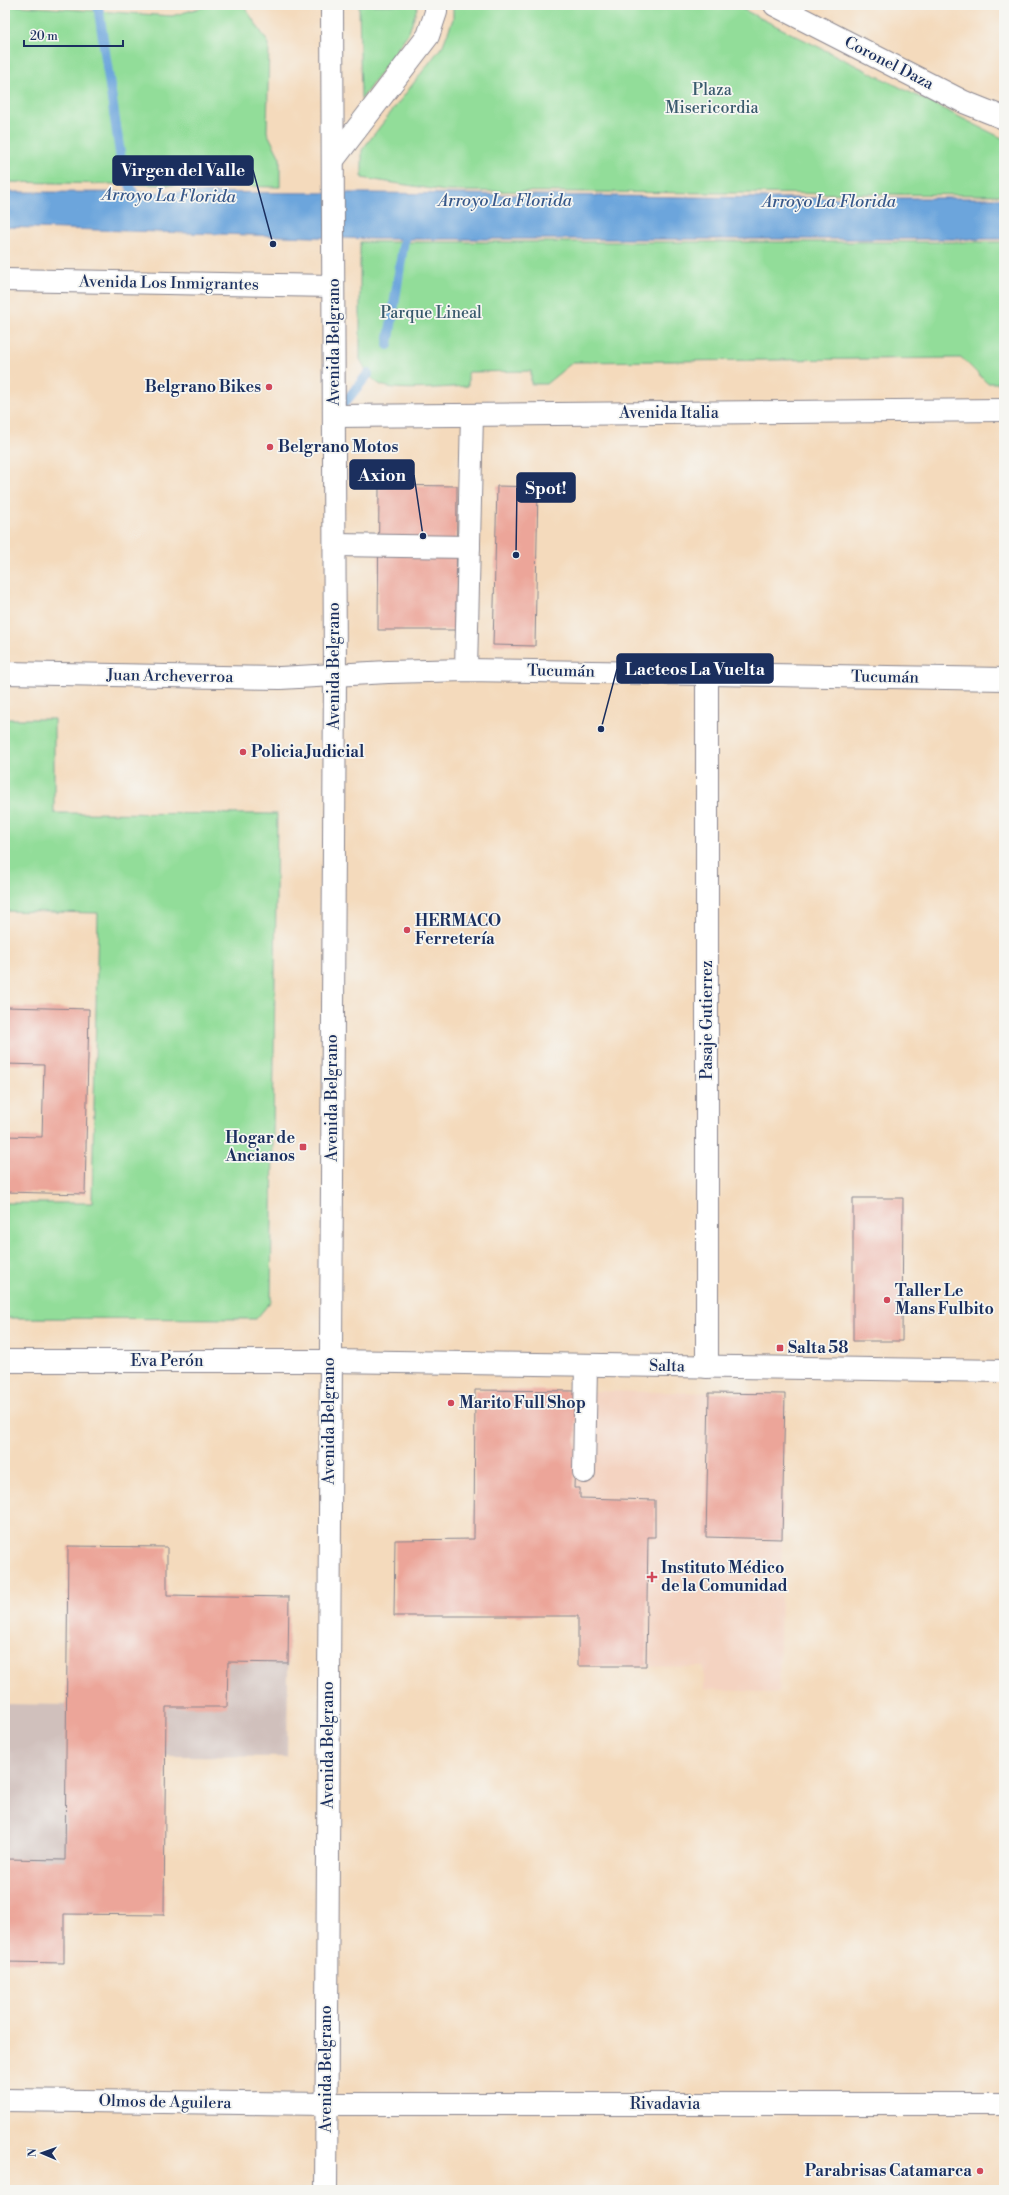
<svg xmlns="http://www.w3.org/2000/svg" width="1009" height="2195" viewBox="0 0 1009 2195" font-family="'Libre Bodoni',serif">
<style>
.built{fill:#f4d3c1}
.industrial{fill:#d0c0bc}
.green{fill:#92dd99;stroke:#56867c}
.water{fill:#6ca5dc;stroke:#446a9d}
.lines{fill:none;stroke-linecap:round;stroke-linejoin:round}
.stream{stroke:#6ca5dc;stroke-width:10}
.building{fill:#eca599}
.minor-casing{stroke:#88848d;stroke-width:24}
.major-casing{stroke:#88848d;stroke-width:24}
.minor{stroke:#fff;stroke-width:22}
.major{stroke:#fff;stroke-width:22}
.poi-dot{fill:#d1495b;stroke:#f6f6f2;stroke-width:1.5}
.labels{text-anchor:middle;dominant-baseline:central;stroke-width:3.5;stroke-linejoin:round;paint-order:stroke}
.street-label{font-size:16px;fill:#1b2f5e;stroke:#f6f6f2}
.park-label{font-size:16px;fill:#395a6d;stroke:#f6f6f2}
.poi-label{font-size:16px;font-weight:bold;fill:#1b2f5e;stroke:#f6f6f2;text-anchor:start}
.water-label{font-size:17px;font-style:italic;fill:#37588a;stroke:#f6f6f2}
.leader{fill:none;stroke:#1b2f5e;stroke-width:1.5}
.callout-dot{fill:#1b2f5e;stroke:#f6f6f2;stroke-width:1.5}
.callout{fill:#1b2f5e;stroke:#1b2f5e;stroke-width:1.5}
.callout-label{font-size:17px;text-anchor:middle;font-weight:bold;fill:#fff}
</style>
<rect width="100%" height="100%" fill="#f6f6f2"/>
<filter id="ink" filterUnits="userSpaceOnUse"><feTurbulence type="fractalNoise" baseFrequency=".025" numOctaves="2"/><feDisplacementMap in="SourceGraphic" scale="8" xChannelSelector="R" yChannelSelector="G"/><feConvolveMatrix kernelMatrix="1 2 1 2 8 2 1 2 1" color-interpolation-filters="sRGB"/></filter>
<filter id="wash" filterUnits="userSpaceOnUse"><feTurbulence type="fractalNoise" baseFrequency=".012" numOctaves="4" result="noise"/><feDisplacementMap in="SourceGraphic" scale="16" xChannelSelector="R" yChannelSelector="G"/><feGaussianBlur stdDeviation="0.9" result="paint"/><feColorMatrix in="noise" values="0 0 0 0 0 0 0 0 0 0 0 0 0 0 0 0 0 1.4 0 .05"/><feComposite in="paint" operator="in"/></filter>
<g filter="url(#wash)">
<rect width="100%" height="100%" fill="#f4dabc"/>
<path class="built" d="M523 1390 785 1394 779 1693 704 1689V1667L578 1666V1616H523Z"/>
<path class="industrial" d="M68 1546 167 1547V1595L289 1597 287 1757 165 1756 64 1914V1963L5 1962V1704L66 1705Z"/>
<g class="green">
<path d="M5 5 172 16 210 5 244 6 269 44 267 132 280 158V187L5 182Z"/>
<path d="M359 5H418L409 32 361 100Z"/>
<path d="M453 5H734L1004 139V195L445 191 362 178V150L443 45 453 19Z"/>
<path d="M360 242H1004V383H987L962 358 573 362 546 384H531V371L468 372V386C449 387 396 392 381 385 371 380 365 369 360 359Z"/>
<path d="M5 719H54V813L277 814 271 1301 256 1319 5 1318V1203H92L98 913 5 911Z"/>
</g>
<path class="water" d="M5 192 373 193 766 198H1004V239H373L5 227Z"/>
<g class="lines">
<g class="stream">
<path d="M98 5 121 160 137 204"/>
<path d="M388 345 406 227"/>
<path d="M337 412 368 374"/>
</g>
</g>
<g id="blocks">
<g class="building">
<path d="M379 485 457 486 456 630H378Z"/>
<path d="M497 486 538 487 535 646 493 645Z"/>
<path d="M5 1007 89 1009 85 1194 5 1192V1136L42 1137 44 1065 5 1064Z"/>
<path d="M853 1198H903L902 1341H853Z"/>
<path d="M475 1390 577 1391 574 1488H580V1498L655 1500V1537H648L646 1666H578V1616H394L395 1540 474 1539Z"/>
<path d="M709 1393 785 1394 782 1539 706 1537Z"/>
<path d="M68 1546 167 1547V1595L289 1597 288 1663 228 1662 227 1707H166L164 1915 64 1914V1963L5 1962V1859L65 1860Z"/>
</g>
</g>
</g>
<g filter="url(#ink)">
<use href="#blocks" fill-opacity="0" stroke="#88848d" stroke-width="1"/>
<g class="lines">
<g class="minor-casing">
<g id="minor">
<path d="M775 5 964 102 1004 118"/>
<path d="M5 280 333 286"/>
<path d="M335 545 469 547"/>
<path d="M466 670 472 415"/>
<path d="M5 673 280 678 388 672 466 670 1004 679"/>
<path d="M5 1361H330L1004 1371"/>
<path d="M707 1367V673"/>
<path d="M584 1472 586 1365"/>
<path d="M5 2100 326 2104H1004"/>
</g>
</g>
<g class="major-casing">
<g id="major">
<path d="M333 160 428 36 436 12V5"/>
<path d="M334 416 1004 410"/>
<path d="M326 2190 335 675 332 5"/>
</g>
</g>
<use href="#minor" class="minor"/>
<use href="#major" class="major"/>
</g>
</g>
<g class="poi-dot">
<circle cx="269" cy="387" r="4"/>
<circle cx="270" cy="447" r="4"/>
<circle cx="243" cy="752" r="4"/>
<circle cx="407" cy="930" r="4"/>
<rect x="299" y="1143" width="8" height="8" rx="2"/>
<circle cx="887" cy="1300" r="4"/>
<rect x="776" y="1344" width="8" height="8" rx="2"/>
<circle cx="451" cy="1403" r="4"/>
<path d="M650 1571h4v4h4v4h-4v4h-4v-4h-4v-4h4z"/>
<circle cx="980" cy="2171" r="4"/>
</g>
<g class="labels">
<g class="street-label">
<text transform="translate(889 63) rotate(27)">Coronel Daza</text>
<text transform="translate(169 283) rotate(1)">Avenida Los Inmigrantes</text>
<text transform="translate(334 342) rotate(-90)">Avenida Belgrano</text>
<text x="669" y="413">Avenida Italia</text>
<text transform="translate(334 666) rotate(-90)">Avenida Belgrano</text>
<text transform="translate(561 671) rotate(1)">Tucumán</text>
<text transform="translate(170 676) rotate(1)">Juan Archeverroa</text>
<text transform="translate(885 677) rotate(1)">Tucumán</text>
<text transform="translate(707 1020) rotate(-90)">Pasaje Gutierrez</text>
<text transform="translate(332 1098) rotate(-90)">Avenida Belgrano</text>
<text x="167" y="1361">Eva Perón</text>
<text transform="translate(667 1366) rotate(1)">Salta</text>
<text transform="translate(329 1421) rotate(-90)">Avenida Belgrano</text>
<text transform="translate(328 1745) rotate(-90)">Avenida Belgrano</text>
<text transform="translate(326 2069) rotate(-90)">Avenida Belgrano</text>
<text transform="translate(165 2102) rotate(1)">Olmos de Aguilera</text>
<text x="665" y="2104">Rivadavia</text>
</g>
<g class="park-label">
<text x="712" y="90">Plaza<tspan x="712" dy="18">Misericordia</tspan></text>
<text x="431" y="313">Parque Lineal</text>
</g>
<g class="poi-label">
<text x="261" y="387" text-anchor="end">Belgrano Bikes</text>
<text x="278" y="447">Belgrano Motos</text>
<text x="251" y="752">Policia Judicial</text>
<text x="415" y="921">HERMACO<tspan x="415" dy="18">Ferretería</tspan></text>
<text x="295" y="1138" text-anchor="end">Hogar de<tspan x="295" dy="18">Ancianos</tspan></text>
<text x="895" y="1291">Taller Le<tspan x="895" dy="18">Mans Fulbito</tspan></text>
<text x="788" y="1348">Salta 58</text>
<text x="459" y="1403">Marito Full Shop</text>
<text x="661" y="1568">Instituto Médico<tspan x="661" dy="18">de la Comunidad</tspan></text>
<text x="972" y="2171" text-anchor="end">Parabrisas Catamarca</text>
</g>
<g class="water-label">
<text transform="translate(169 196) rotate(1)">Arroyo La Florida</text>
<text x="505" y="201">Arroyo La Florida</text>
<text x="829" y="202">Arroyo La Florida</text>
</g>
</g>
<path class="leader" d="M273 244L253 170M423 536L414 475M516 555L517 488M601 729L617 669"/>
<g class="callout-dot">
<circle cx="273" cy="244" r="4"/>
<circle cx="423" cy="536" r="4"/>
<circle cx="516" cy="555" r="4"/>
<circle cx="601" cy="729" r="4"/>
</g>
<g class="callout">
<rect x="113" y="156" width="140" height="29" rx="4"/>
<rect x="350" y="460" width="64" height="29" rx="4"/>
<rect x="517" y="473" width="58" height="29" rx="4"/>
<rect x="617" y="654" width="156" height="29" rx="4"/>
</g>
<g class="callout-label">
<text x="183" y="176">Virgen del Valle</text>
<text x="382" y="481">Axion</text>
<text x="546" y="494">Spot!</text>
<text x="695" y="675">Lacteos La Vuelta</text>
</g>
<rect width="1009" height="2195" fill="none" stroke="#f6f6f2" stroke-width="20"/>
<g transform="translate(42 2153) rotate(272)" stroke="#f6f6f2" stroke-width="3" paint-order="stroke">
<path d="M0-3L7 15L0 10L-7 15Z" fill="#1b2f5e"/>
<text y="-6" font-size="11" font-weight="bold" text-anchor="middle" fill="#1b2f5e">N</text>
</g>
<path d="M24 40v6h99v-6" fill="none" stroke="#1b2f5e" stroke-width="2"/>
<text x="30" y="40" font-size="12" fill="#1b2f5e" stroke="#f6f6f2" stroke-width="3" paint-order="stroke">20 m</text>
</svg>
